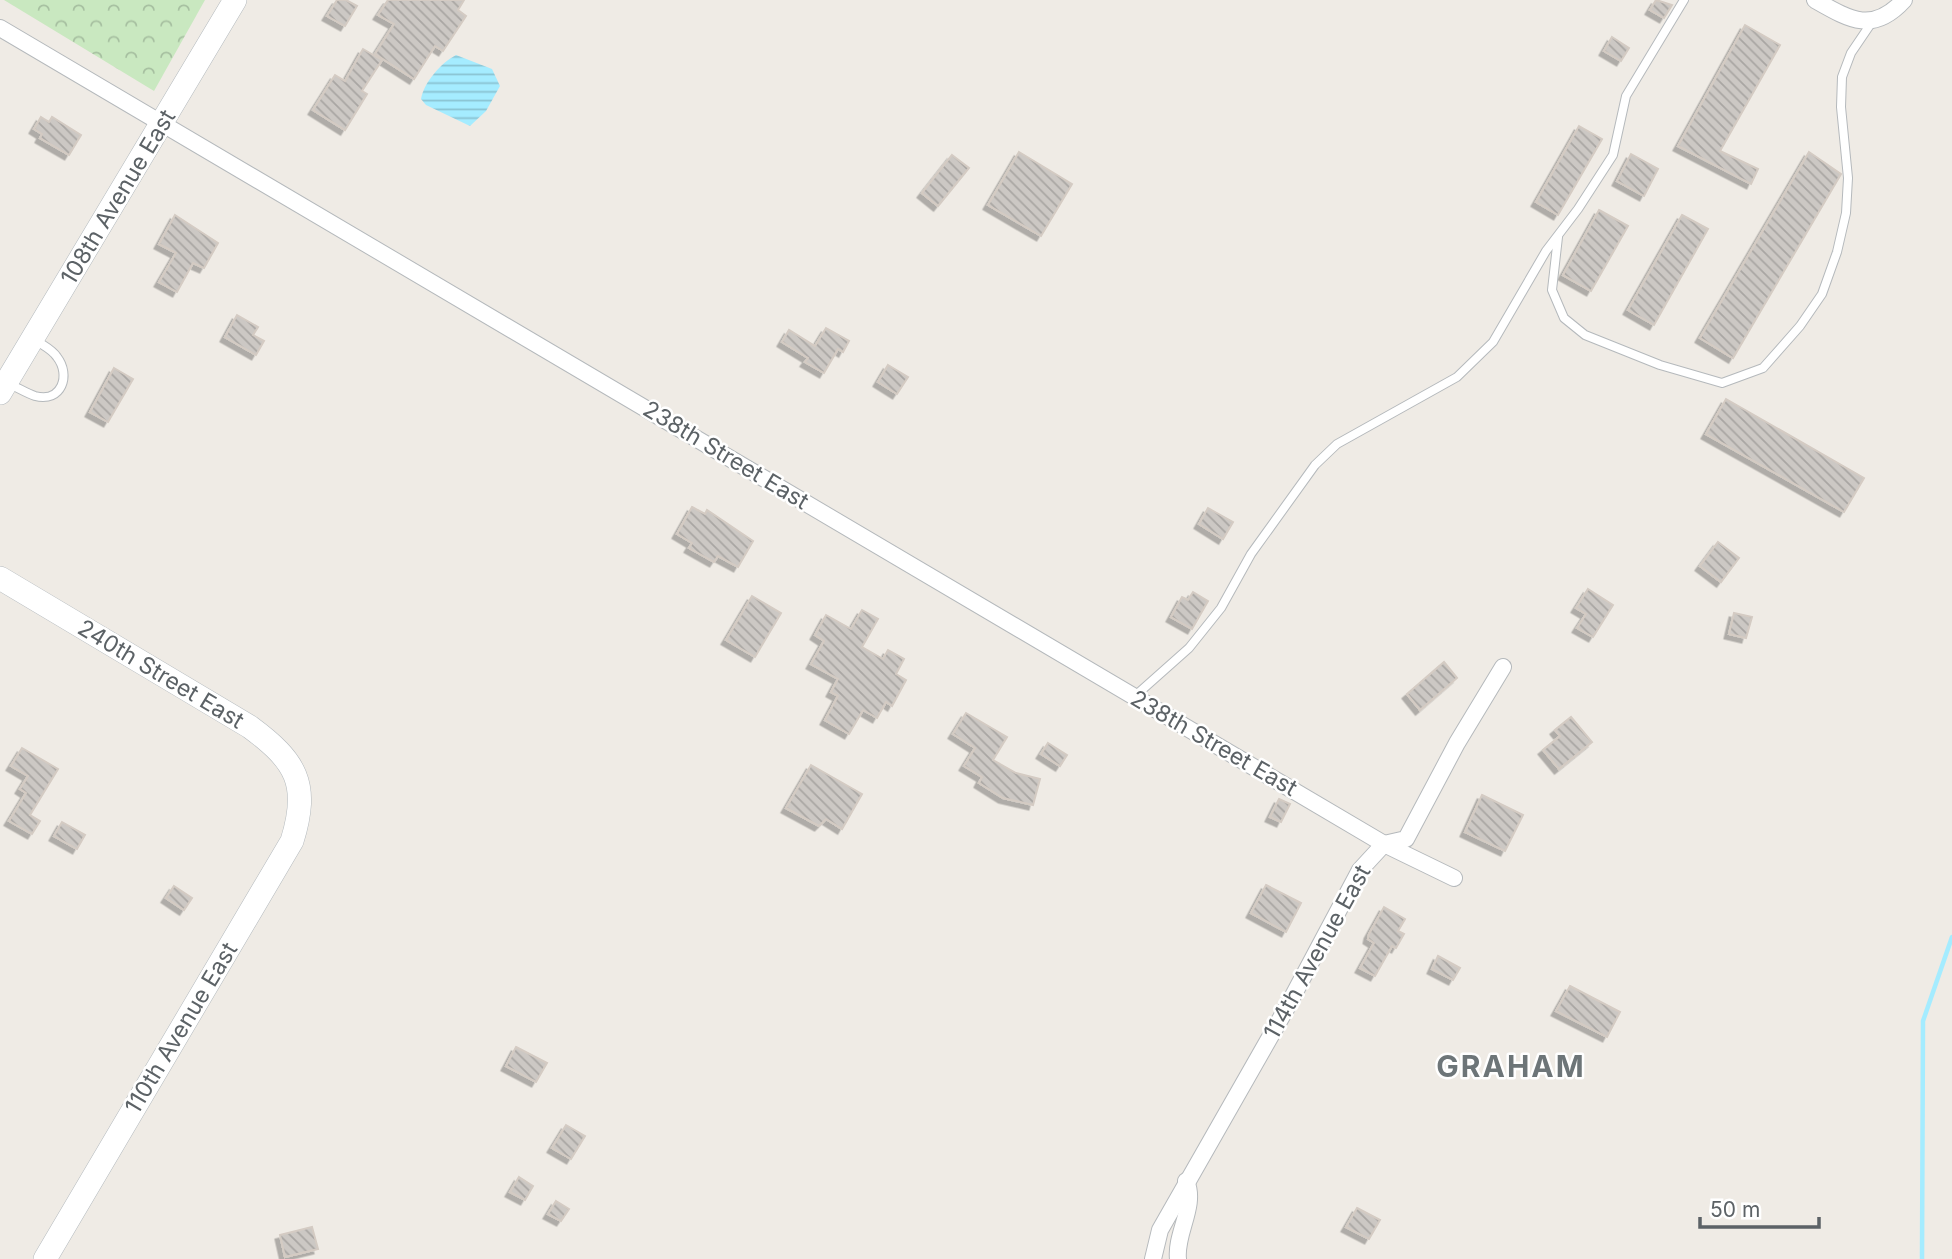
<svg xmlns="http://www.w3.org/2000/svg" width="1952" height="1259" viewBox="0 0 1952 1259" font-family="Inter,sans-serif">
<style>
.forest{fill:url(#forest-crowns)}
.water{fill:url(#water-rules)}
.lines{fill:none;stroke-linecap:round;stroke-linejoin:round}
.stream{stroke:#a5ecff;stroke-width:4.5}
.building{fill:url(#building-back-hatch);stroke:#d4cbc3;stroke-width:2;filter:url(#shadow)}
.lane-casing{stroke:#b5b9bc;stroke-width:10}
.street-casing{stroke:#b5b9bc;stroke-width:18}
.secondary-casing{stroke:#b3b9bd;stroke-width:24}
.lane{stroke:#fff;stroke-width:8}
.street{stroke:#fff;stroke-width:16}
.secondary{stroke:#fff;stroke-width:23}
.labels{text-anchor:middle;dominant-baseline:central;stroke-width:5;stroke-linejoin:round;paint-order:stroke}
.street-label{font-size:23px;fill:#5c6266;stroke:#fff}
.district-label{font-size:30px;font-weight:bold;letter-spacing:2px;fill:#6d7578;stroke:#fff}
</style>
<defs>
<pattern id="forest-crowns" width="20" height="18" patternUnits="userSpaceOnUse" patternTransform="scale(1.75)"><rect width="20" height="18" fill="#c9e8c0"/><path d="M2 6a3 3 0 1 1 6 0M12 15a3 3 0 1 1 6 0" fill="none" stroke="#a6bfa0"/></pattern>
<pattern id="water-rules" width="6" height="5" patternUnits="userSpaceOnUse" patternTransform="scale(1.75)"><rect width="6" height="5" fill="#a5ecff"/><path d="M0 2.5h6" fill="none" stroke="#8ac3d2"/></pattern>
<pattern id="building-back-hatch" width="6" height="6" patternUnits="userSpaceOnUse" patternTransform="scale(1.75)"><rect width="6" height="6" fill="#ccc8c4"/><path d="M-1 5l2 2M0 0l6 6M5-1l2 2" fill="none" stroke="#a9a6a3"/></pattern>
<filter id="shadow"><feDropShadow dx="-4.5" dy="4.5" stdDeviation="0" flood-color="#0004"/></filter>
</defs>
<rect width="100%" height="100%" fill="#efebe5"/>
<path class="forest" d="M4 0H205L154 91Z"/>
<path class="water" d="M456 55 492 69 500 86 486 111 470 126 426 105 421 99C424 82 441 63 456 55Z"/>
<g class="lines">
<path class="stream" d="M1922 1259 1923 1021 1952 937"/>
</g>
<g class="building">
<path d="M337 0H346L357 6 345 26 327 16Z"/>
<path d="M388 0H464L458 10 466 16 443 51 435 46 414 79 375 54 394 24 378 15Z"/>
<path d="M1656 0 1672 5 1664 18 1650 10Z"/>
<path d="M1745 25 1780 45 1720 151 1758 169 1751 184 1678 146Z"/>
<path d="M1612 37 1629 48 1621 61 1604 51Z"/>
<path d="M363 49 382 60 362 91 367 94 345 130 313 110 335 75 345 81Z"/>
<path d="M41 117 49 122 52 117 81 135 69 155 40 138 42 134 34 129Z"/>
<path d="M1579 126 1602 139 1558 215 1536 202Z"/>
<path d="M1019 152 1072 184 1041 236 988 205Z"/>
<path d="M1809 152 1841 174 1733 358 1700 338Z"/>
<path d="M1631 154 1658 169 1644 196 1617 181Z"/>
<path d="M952 155 969 168 938 206 922 193Z"/>
<path d="M1599 210 1628 226 1591 291 1563 275Z"/>
<path d="M175 215 218 243 204 268 193 263 177 292 159 282 176 253 159 244Z"/>
<path d="M1682 215 1708 229 1654 325 1628 310Z"/>
<path d="M237 315 258 327 253 335 264 341 256 355 225 337Z"/>
<path d="M826 328 849 341 843 352 838 349 824 373 805 362 808 358 782 342 789 330 815 346Z"/>
<path d="M888 365 908 377 897 394 878 382Z"/>
<path d="M114 368 133 379 108 422 90 412Z"/>
<path d="M1726 399 1864 478 1844 512 1706 434Z"/>
<path d="M692 507 705 514 707 510 753 541 738 567 718 556 714 562 689 548 692 543 677 534Z"/>
<path d="M1208 508 1233 522 1223 539 1199 524Z"/>
<path d="M1718 542 1739 558 1721 582 1700 566Z"/>
<path d="M1588 589 1613 605 1593 637 1577 628 1586 614 1576 608Z"/>
<path d="M1193 592 1208 601 1192 629 1171 617 1182 597 1188 600Z"/>
<path d="M752 596 781 613 755 657 726 640Z"/>
<path d="M862 610 878 619 862 647 883 659 888 650 904 659 896 674 906 680 892 706 886 702 877 718 863 710 849 734 825 720 838 696 831 692 838 679 811 664 824 641 815 635 826 615 851 629Z"/>
<path d="M1734 613 1752 617 1746 638 1729 634Z"/>
<path d="M1444 662 1457 678 1420 710 1407 694Z"/>
<path d="M966 713 1007 737 993 760 1016 773 1040 779 1033 805 1003 798 979 783 982 777 964 766 975 748 953 734Z"/>
<path d="M1571 717 1592 742 1559 769 1543 750 1560 736 1555 730Z"/>
<path d="M1048 743 1067 755 1060 766 1041 754Z"/>
<path d="M22 748 58 769 30 815 40 821 32 834 9 821 26 793 20 789 28 776 11 766Z"/>
<path d="M811 765 862 794 842 829 826 819 819 826 786 808Z"/>
<path d="M1482 795 1523 815 1505 851 1465 832Z"/>
<path d="M1279 799 1290 804 1281 822 1270 817Z"/>
<path d="M62 822 85 835 77 849 54 836Z"/>
<path d="M1266 885 1301 903 1286 932 1251 913Z"/>
<path d="M174 886 192 898 184 910 166 898Z"/>
<path d="M1384 907 1405 919 1398 931 1404 934 1396 948 1392 946 1375 976 1360 968 1374 943 1368 939 1369 934Z"/>
<path d="M1438 956 1460 968 1453 980 1432 969Z"/>
<path d="M1570 986 1620 1012 1607 1037 1556 1011Z"/>
<path d="M516 1047 547 1063 536 1082 506 1066Z"/>
<path d="M566 1125 585 1136 571 1159 552 1148Z"/>
<path d="M519 1177 533 1186 525 1200 510 1192Z"/>
<path d="M556 1201 569 1209 561 1221 548 1214Z"/>
<path d="M1357 1208 1380 1220 1369 1239 1346 1227Z"/>
<path d="M312 1227 318 1249 285 1257 280 1235Z"/>
</g>
<g class="lines">
<g class="lane-casing">
<g id="lane">
<path d="M1558 237 1552 290 1564 318 1585 335 1660 365 1722 383 1763 368 1800 326 1822 294 1837 252 1846 213 1848 178 1841 107 1842 77 1851 53 1872 22"/>
<path d="M9 384C17 387 26 393 35 396 62 403 71 375 57 357 52 349 42 345 34 339"/>
<path d="M1135 696 1189 648 1221 608 1251 554 1315 465 1337 444 1457 377 1493 342 1546 251 1578 209 1613 155 1626 96 1684 0"/>
</g>
</g>
<g class="street-casing">
<g id="street">
<path d="M1815 0C1850 20 1873 34 1904 0"/>
<path d="M0 28 1384 844 1454 878"/>
<path d="M1153 1259 1160 1230 1286 1009 1360 870 1384 844 1406 839 1457 743 1503 667"/>
<path d="M1178 1259C1175 1233 1197 1206 1186 1181"/>
</g>
</g>
<g class="secondary-casing">
<g id="secondary">
<path d="M0 393 235 0"/>
<path d="M0 578 250 727C296 761 310 784 292 841L45 1259"/>
</g>
</g>
<use href="#lane" class="lane"/>
<use href="#street" class="street"/>
<use href="#secondary" class="secondary"/>
</g>
<g class="labels">
<g class="street-label">
<text transform="translate(118 197) rotate(-59)">108th Avenue East</text>
<text transform="translate(726 455) rotate(31)">238th Street East</text>
<text transform="translate(161 674) rotate(31)">240th Street East</text>
<text transform="translate(1214 743) rotate(30)">238th Street East</text>
<text transform="translate(1317 952) rotate(-61)">114th Avenue East</text>
<text transform="translate(181 1028) rotate(-59)">110th Avenue East</text>
</g>
<g class="district-label">
<text x="1511" y="1066">GRAHAM</text>
</g>
</g>
<path d="M1700 1217v10h119v-10" fill="none" stroke="#5c6266" stroke-width="3.5"/>
<text x="1710" y="1217" font-size="21" fill="#5c6266" stroke="#ffffff" stroke-width="5" paint-order="stroke">50 m</text>
</svg>
